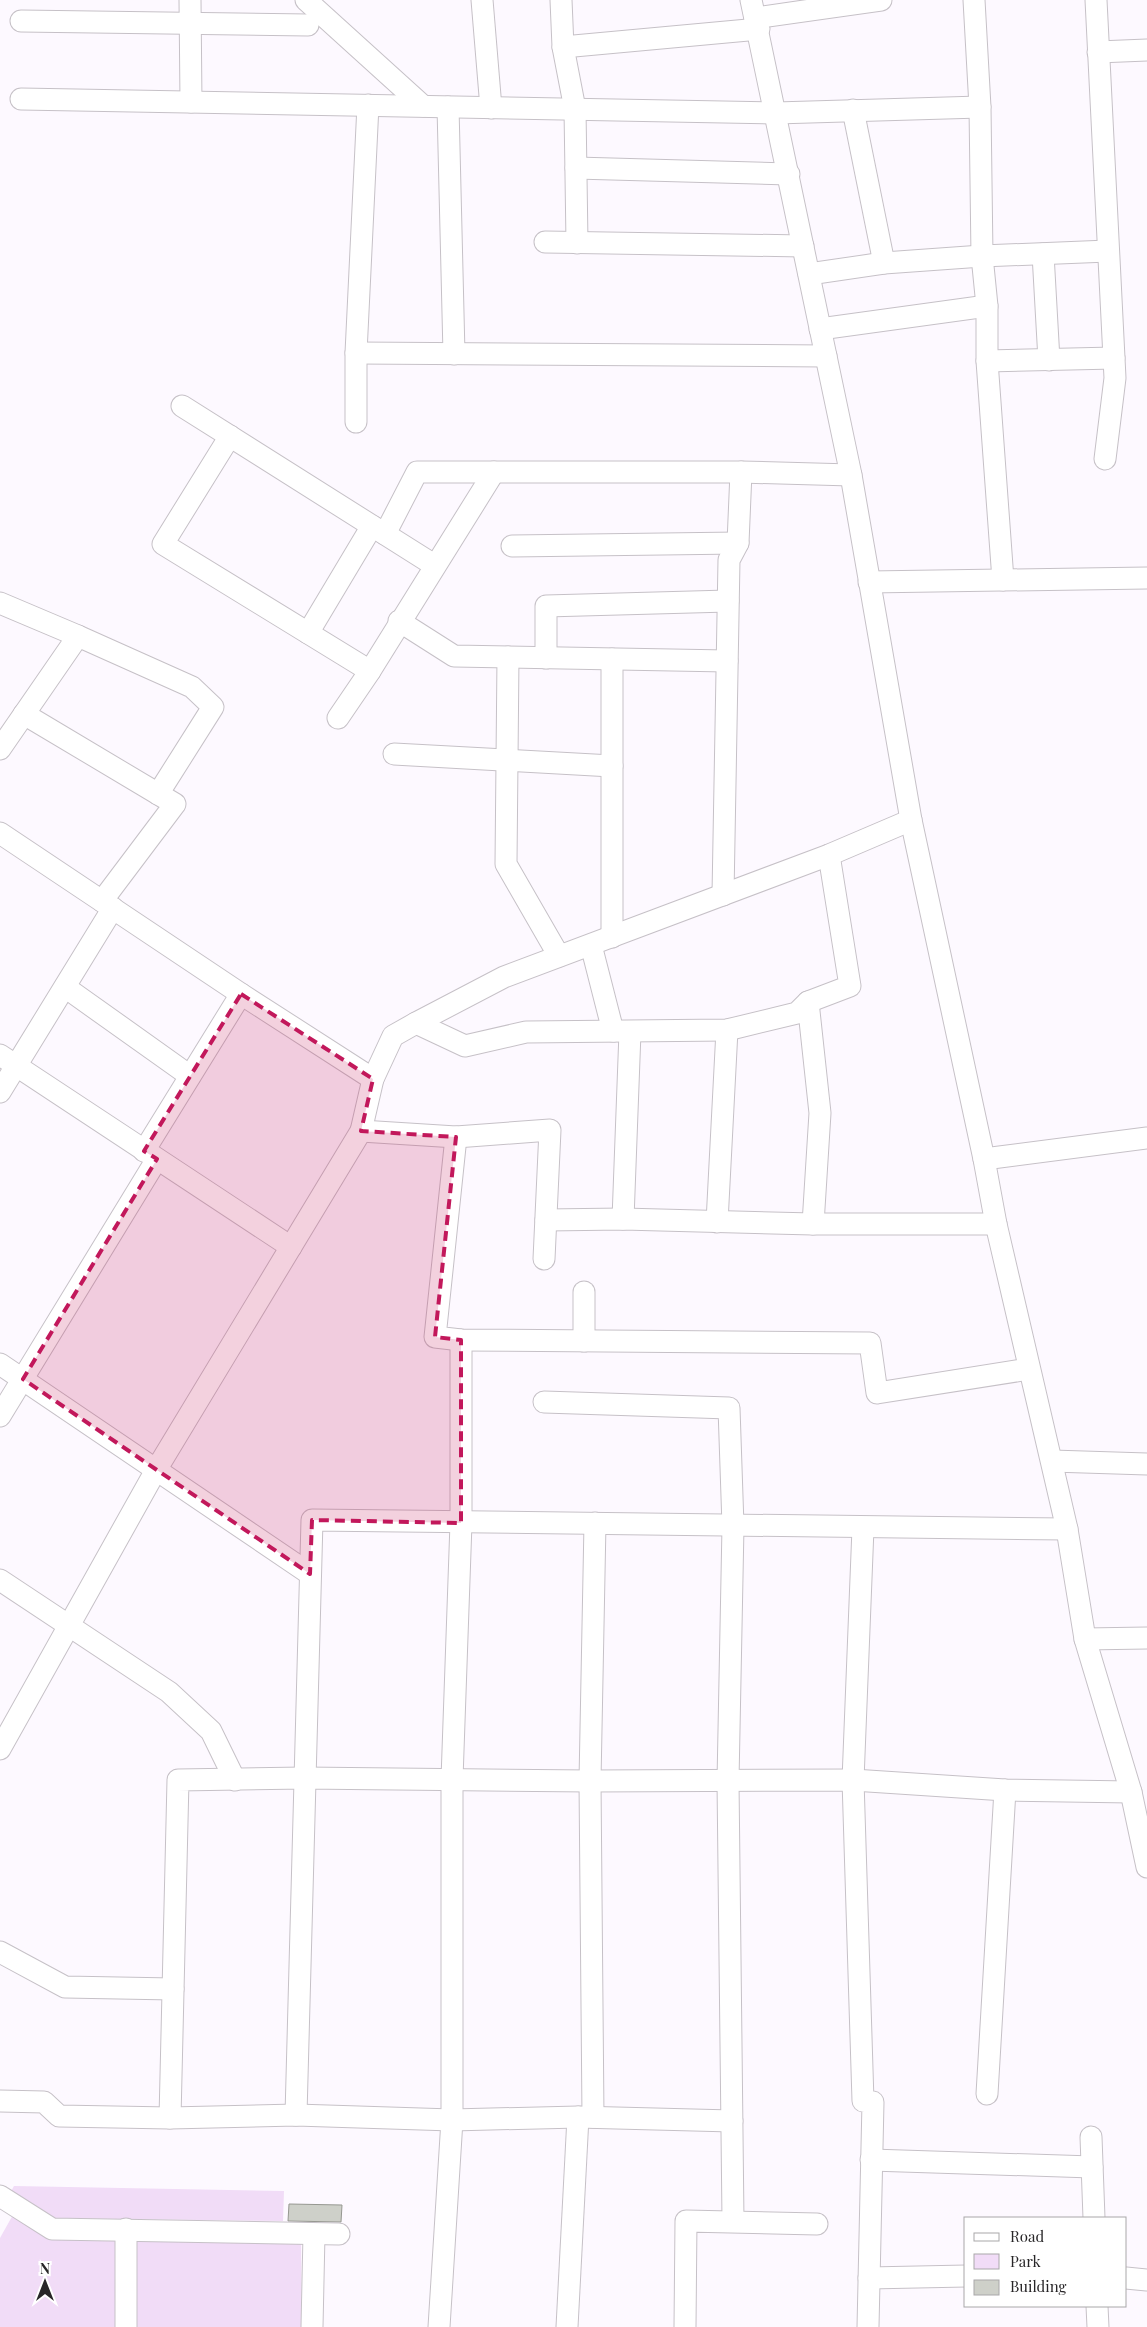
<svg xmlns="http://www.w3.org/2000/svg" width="1147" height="2327" viewBox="0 0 1147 2327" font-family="'Playfair Display',serif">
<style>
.green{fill:#f1dcf7}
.building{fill:#ced0c9;stroke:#969891}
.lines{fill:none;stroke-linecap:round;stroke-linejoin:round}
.minor-casing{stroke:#c6c1c7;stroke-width:23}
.minor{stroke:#fff;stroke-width:21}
.marked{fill:#c2185b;fill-opacity:0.2;stroke:#c2185b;stroke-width:4;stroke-dasharray:10 6;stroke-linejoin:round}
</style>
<rect width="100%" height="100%" fill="#fdf9ff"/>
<g class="green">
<path d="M14 2186 284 2191 283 2221 47 2218 10 2193Z"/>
<path d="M14 2213 46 2237 115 2241 117 2327H0V2238Z"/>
<path d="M133 2240 301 2243 302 2327H133Z"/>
</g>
<path class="building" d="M289 2204 342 2205 341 2222 288 2221Z"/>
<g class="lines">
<g class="minor-casing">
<g id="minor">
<path d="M190 0 191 102"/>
<path d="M306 0 423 106"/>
<path d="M482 0 491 108"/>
<path d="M561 0 563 47 575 109 577 243"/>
<path d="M751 0 851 475 911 820 984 1159 996 1224 1067 1529 1085 1639 1131 1792 1147 1867"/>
<path d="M974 0 980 107 982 256 987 306V361L1003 580"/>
<path d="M1096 0 1115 378 1105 459"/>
<path d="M755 18 881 0"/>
<path d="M21 21 308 25"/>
<path d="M563 47 759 29"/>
<path d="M1098 52 1147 50"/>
<path d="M21 99 776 113 980 107"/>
<path d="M448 107 454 354"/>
<path d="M853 110 884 263"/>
<path d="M576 168 789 174"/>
<path d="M545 242 803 246"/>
<path d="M1043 254 1049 360"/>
<path d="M809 274 884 263 982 256 1108 251"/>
<path d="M820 329 987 306"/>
<path d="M356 353 826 356"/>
<path d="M987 361 1114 358"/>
<path d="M182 406 434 565"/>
<path d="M356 422V353L368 105"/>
<path d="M230 436 163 544 370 671"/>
<path d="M385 534 417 472H741L851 475"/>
<path d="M512 546 738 543"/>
<path d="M869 582 1147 578"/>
<path d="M0 603 78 636 0 749"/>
<path d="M399 621 454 656 727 661"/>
<path d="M308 633 372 526"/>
<path d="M78 636 192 687 213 707 158 794"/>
<path d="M508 657 506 864 559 956"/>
<path d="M546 658V606L728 601"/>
<path d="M24 714 175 804 102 901"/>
<path d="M338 718 370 671 494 472"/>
<path d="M394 754 612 766"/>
<path d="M0 833 241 994 373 1079"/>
<path d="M723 895 729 560 738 543 741 472"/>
<path d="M612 937V659"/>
<path d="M591 945 613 1031"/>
<path d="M65 987 190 1076"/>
<path d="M808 1002 820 1113 813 1224"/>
<path d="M416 1023 465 1046 526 1032 727 1030 797 1013 808 1002 850 986 829 855"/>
<path d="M0 1055 291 1247"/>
<path d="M0 1092 113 908"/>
<path d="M361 1131 456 1137 550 1130 544 1259"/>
<path d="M456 1137 435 1337 461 1340 870 1343 877 1393 1029 1369"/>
<path d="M144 1151 241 994"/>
<path d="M984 1159 1147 1138"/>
<path d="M623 1219 630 1032"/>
<path d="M546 1220 623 1219 813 1224H996"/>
<path d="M717 1222 727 1030"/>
<path d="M584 1341V1292"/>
<path d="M0 1364 310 1574"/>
<path d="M544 1402 729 1408 733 1526 728 1781 733 2220"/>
<path d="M0 1416 157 1159"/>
<path d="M1052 1461 1147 1464"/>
<path d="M863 1528 853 1780 863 2101 873 2102 868 2327"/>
<path d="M0 1580 169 1692 211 1731 235 1780"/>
<path d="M1085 1639 1147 1638"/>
<path d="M0 1749 156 1470 361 1131 373 1079 393 1036 416 1023 504 977 829 855 911 820"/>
<path d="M0 1952 65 1987 173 1989"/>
<path d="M987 2094 1005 1790"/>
<path d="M0 2101 44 2102 59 2116 170 2118 296 2115 452 2120 578 2117 732 2121"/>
<path d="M296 2115 312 1520 1067 1529"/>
<path d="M593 2117 590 1781 595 1523"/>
<path d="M170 2118 178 1780 304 1778 590 1781 853 1780 1005 1790 1131 1792"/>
<path d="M1091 2137 1094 2218"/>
<path d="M871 2160 1092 2167"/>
<path d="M0 2196 52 2229 339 2234"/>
<path d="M869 2278 966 2276"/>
<path d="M1126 2278 1147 2280"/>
<path d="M1097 2306 1098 2327"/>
<path d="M126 2327V2229"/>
<path d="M312 2327 314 2234"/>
<path d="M439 2327 452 2120V1779L461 1523V1340"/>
<path d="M567 2327 578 2117"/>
<path d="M685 2327 686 2221 817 2224"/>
</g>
</g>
<use href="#minor" class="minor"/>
</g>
<path class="marked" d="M241 994 373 1079 361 1131 456 1137 435 1337 461 1340V1523L312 1520 310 1574 23 1379 157 1159 144 1151Z"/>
<rect x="964" y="2217" width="162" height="90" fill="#ffffff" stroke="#a9a8a9"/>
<rect x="974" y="2233" width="25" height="8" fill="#ffffff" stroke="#a9a8a9"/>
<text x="1010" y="2242" font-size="15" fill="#282628">Road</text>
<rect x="974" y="2254" width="25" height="15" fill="#f1dcf7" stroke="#a9a8a9"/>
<text x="1010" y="2267" font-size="15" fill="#282628">Park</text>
<rect x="974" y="2280" width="25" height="15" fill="#ced0c9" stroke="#a9a8a9"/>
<text x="1010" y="2292" font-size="15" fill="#282628">Building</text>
<g transform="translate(45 2282)" stroke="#ffffff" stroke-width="4" paint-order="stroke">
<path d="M0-4L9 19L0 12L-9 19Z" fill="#282628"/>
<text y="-8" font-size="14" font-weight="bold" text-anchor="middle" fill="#282628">N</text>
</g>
</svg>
